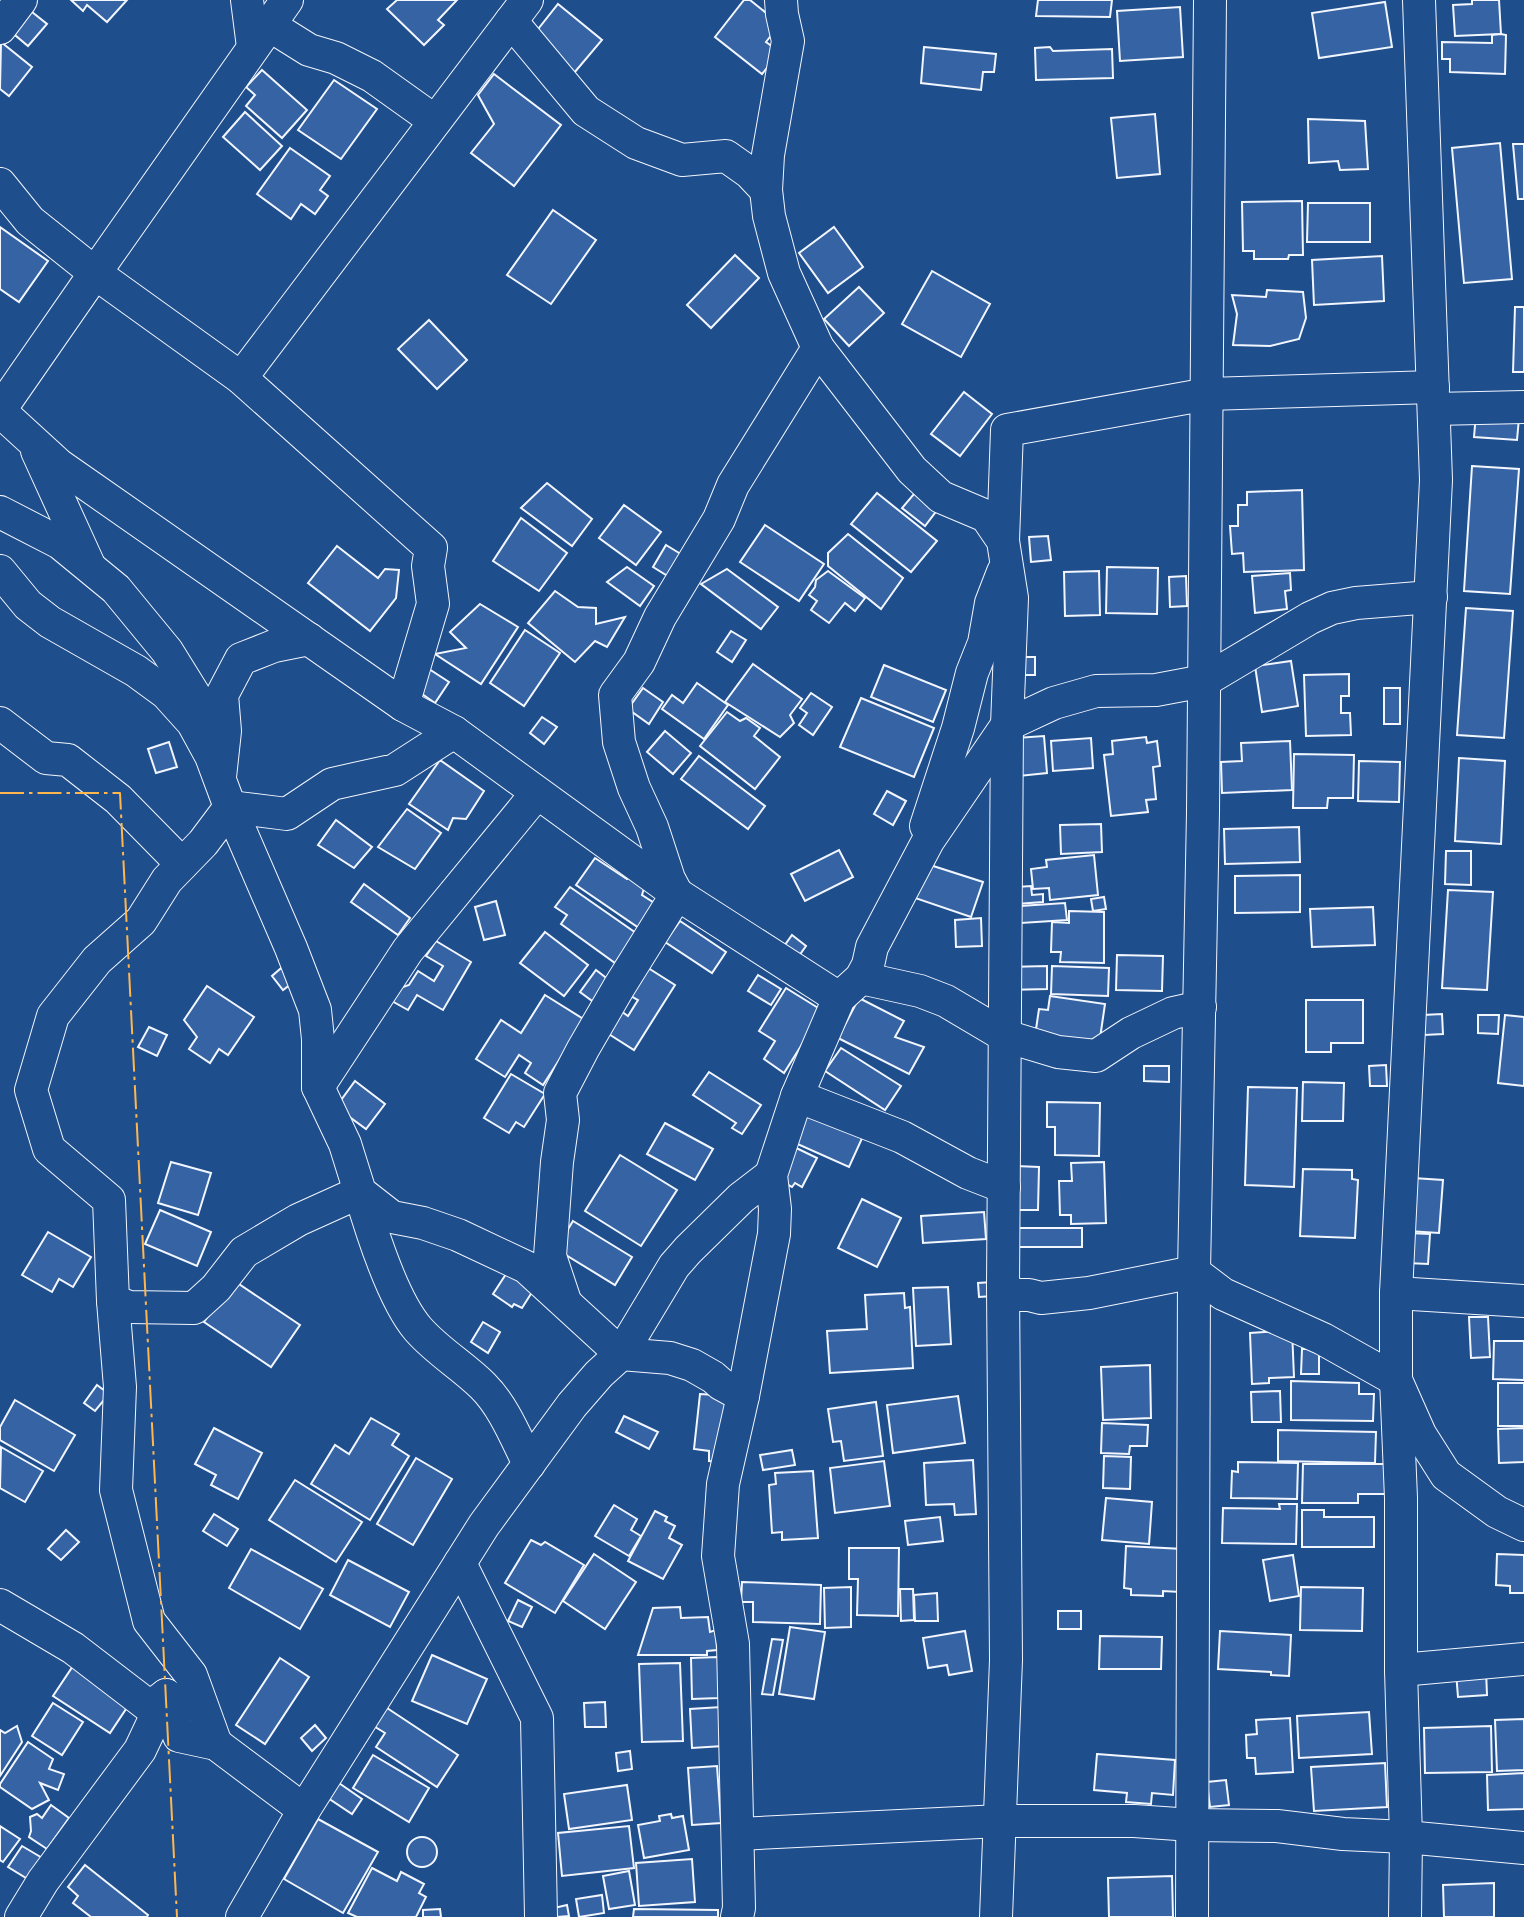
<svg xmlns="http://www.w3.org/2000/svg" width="1524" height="1917" viewBox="0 0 1524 1917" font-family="'Fira Sans',sans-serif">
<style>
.building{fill:#3563a3;stroke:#f2f6ff;stroke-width:2}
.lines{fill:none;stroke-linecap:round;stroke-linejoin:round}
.minor-casing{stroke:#f2f6ff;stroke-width:34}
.minor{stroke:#1f4e8c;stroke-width:32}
.power{stroke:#ffb74d;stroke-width:2;stroke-dasharray:24 5 3.5 5;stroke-linecap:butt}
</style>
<rect width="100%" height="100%" fill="#1f4e8c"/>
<g class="building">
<path d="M71 0H127L107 22 87 5 83 11Z"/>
<path d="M397 0H457L438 20 444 25 424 45 387 9Z"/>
<path d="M744 0H750L780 24 766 42 780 52 762 74 715 37Z"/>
<path d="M1038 0H1112L1110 17 1036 16Z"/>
<path d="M1472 0H1499L1501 34 1455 36 1453 5 1472 4Z"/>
<path d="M1385 2 1392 47 1319 58 1312 13Z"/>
<path d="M558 4 602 40 574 73 531 38Z"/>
<path d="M1180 7 1183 57 1120 61 1117 11Z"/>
<path d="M27 8 47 24 28 46 9 30Z"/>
<path d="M1501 34 1506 35 1505 74 1450 72V59H1442V42L1492 43V35Z"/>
<path d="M1 42 32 67 9 96 0 89Z"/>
<path d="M924 47 996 54 994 72H983L981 90 921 83Z"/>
<path d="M1050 47 1053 51 1112 49 1113 78 1036 80 1035 48Z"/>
<path d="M262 70 307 110 282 138 246 106 255 95 246 87Z"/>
<path d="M494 74 561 125 514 186 471 153 494 124 478 95Z"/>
<path d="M334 80 377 109 341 159 298 130Z"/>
<path d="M245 112 282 146 260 170 223 137Z"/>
<path d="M1155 114 1160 174 1117 178 1111 118Z"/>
<path d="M1308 119 1365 121 1368 169 1340 170 1338 161 1309 163Z"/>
<path d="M1500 143 1512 279 1464 283 1452 148Z"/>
<path d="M1513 144H1524V199H1518Z"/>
<path d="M290 148 330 176 320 190 328 196 315 214 301 204 291 219 257 194Z"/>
<path d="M1302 201 1303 255H1289L1288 259H1254V251H1243L1242 202Z"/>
<path d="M1308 203H1370V242H1307Z"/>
<path d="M553 210 596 240 551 304 507 275Z"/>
<path d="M0 227 48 261 19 302 0 289Z"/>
<path d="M834 227 863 267 828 293 799 253Z"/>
<path d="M735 255 759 278 711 328 687 305Z"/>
<path d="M1382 256 1384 301 1314 305 1312 260Z"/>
<path d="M932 271 990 304 961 357 902 324Z"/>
<path d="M859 287 884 313 849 346 824 319Z"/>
<path d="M1267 290 1303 292 1306 318 1299 339 1270 346 1233 345 1237 314 1232 295 1266 297Z"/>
<path d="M1515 307H1524V372H1513Z"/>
<path d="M429 320 467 360 437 389 398 349Z"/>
<path d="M964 392 992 414 960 456 931 434Z"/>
<path d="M1476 414 1519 418 1517 440 1474 437Z"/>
<path d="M1472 466 1519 469 1510 594 1464 591Z"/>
<path d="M547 483 592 519 572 546 521 508Z"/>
<path d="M919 488 941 505 925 526 902 508Z"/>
<path d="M1302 490 1304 570 1244 572 1243 553 1232 554 1230 526H1238V505H1247V492Z"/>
<path d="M877 493 937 541 911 572 851 524Z"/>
<path d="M624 505 661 532 636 565 599 538Z"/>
<path d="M521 518 567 553 539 591 493 561Z"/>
<path d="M765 525 824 564 799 601 740 562Z"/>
<path d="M848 534 903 578 881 609 828 566V553Z"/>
<path d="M1048 536 1051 560 1031 562 1029 537Z"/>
<path d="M666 545 684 556 671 578 653 567Z"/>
<path d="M337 546 378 578 385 569 399 570 396 598 370 631 308 583Z"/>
<path d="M627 567 654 586 640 606 607 582Z"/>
<path d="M1107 567 1158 568 1157 614 1106 613Z"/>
<path d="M727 569 778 607 761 629 701 584Z"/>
<path d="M828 571 865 598 855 611 845 603 829 623 811 610 817 601 809 595 815 587 816 580Z"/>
<path d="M1099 571 1100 615 1065 616 1064 572Z"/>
<path d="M1290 573 1291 590 1285 591 1287 609 1255 613 1252 576Z"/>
<path d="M1186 576 1187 606 1170 607 1169 577Z"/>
<path d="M555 591 578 607 596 608V624L625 617 607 647 595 641 575 662 528 623Z"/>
<path d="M480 604 518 627 481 684 435 654 466 648 450 632Z"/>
<path d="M1466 608 1513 611 1504 738 1457 735Z"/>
<path d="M525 630 560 653 524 706 490 683Z"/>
<path d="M731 631 746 640 732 662 717 652Z"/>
<rect x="1022" y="657" width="13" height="18"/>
<path d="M1291 661 1298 706 1262 712 1255 666Z"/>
<path d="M753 664 802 699 790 715 794 723 780 737 725 702Z"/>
<path d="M884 665 946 690 933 722 871 697Z"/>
<path d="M429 669 449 682 435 703 415 689Z"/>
<path d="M1349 674V696H1341V713H1350L1351 735 1306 736 1304 675Z"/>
<path d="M697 683 728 705 704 739 662 709 672 695 683 703Z"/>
<path d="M643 688 663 702 649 724 628 709Z"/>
<rect x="1384" y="688" width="16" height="36"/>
<path d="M811 693 832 707 813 735 799 725 807 713 800 708Z"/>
<path d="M861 698 934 728 914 777 840 747Z"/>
<path d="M727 712 740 721 746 718 760 728 754 736 780 757 755 789 700 746Z"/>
<path d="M542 717 557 727 544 744 530 733Z"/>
<path d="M665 731 691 753 673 774 647 752Z"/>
<path d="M1044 736 1047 773 1019 776 1016 738Z"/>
<path d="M1146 737 1147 743 1157 741 1160 766 1153 767 1156 799 1146 800 1148 812 1111 816 1104 755 1113 754 1112 741Z"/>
<path d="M1091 738 1093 768 1053 771 1051 741Z"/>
<path d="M1290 741 1292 790 1222 793 1221 762 1242 761 1241 743Z"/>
<path d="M169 742 177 767 156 773 148 749Z"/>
<path d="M1294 754 1354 755 1353 798H1328L1327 808H1293Z"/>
<path d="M699 756 765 806 748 829 681 779Z"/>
<path d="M1459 758 1505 761 1501 844 1455 841Z"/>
<path d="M440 760 484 791 466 819 453 818 448 830 409 804Z"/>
<path d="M1359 761 1400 762 1399 802 1358 801Z"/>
<path d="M887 791 906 801 893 825 874 814Z"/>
<path d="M407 809 441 833 415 869 378 847Z"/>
<path d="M336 820 372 847 354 868 318 845Z"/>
<path d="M1101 824 1102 852 1061 854 1060 825Z"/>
<path d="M1299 827 1300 862 1225 864 1224 829Z"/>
<path d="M839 850 853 877 805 901 791 874Z"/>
<path d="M1446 851H1471V885L1445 884Z"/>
<path d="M1094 855 1098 895 1050 900 1049 888 1033 889 1031 869 1047 867 1046 860Z"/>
<path d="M595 858 627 879 634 874 646 882 642 895 656 904 639 928 576 885Z"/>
<path d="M927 864 983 882 971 917 915 898Z"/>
<path d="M1300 875V912L1235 913V876Z"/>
<path d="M364 884 410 918 398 935 351 902Z"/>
<path d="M1031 886 1032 895 1043 894V902L1016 904 1015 887Z"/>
<path d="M570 887 636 933 615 963 561 924 567 915 555 907Z"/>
<path d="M1448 890 1493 892 1487 990 1442 988Z"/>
<path d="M1104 897 1106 909 1093 911 1091 899Z"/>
<path d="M496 901 505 935 484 940 475 907Z"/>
<path d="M1065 903 1067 920 1021 923 1020 906Z"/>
<path d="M1373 907 1375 945 1312 947 1310 909Z"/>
<path d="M1069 911 1104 912V963L1060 962 1061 952H1051L1052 922 1069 923Z"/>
<path d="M981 918 982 946 956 947 955 920Z"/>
<path d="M680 921 726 952 712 973 665 942Z"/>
<path d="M545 932 588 965 564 996 520 963Z"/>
<path d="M792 935 806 946 796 960 782 949Z"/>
<path d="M436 941 471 962 443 1010 417 995 408 1010 390 1000 397 989 409 985 418 971 434 981 443 966 426 956Z"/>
<path d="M1117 955 1163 956 1162 991 1116 990Z"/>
<path d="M287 963 299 978 283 990 272 976Z"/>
<path d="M645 966 675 985 634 1050 604 1031 618 1009 628 1016 638 1000 627 994Z"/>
<path d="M1047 966V989L1010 990V967Z"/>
<path d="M1052 966 1109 968 1108 996 1051 994Z"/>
<path d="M596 970 614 984 599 1006 580 992Z"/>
<path d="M758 975 781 989 771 1005 748 991Z"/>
<path d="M207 986 254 1017 228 1055 219 1049 210 1063 189 1049 197 1037 184 1020Z"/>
<path d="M786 988 823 1011 784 1073 764 1059 775 1041 759 1031Z"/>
<path d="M545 995 585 1020 543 1085 525 1073 531 1063 519 1055 505 1077 476 1059 501 1020 521 1033Z"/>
<path d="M1050 996 1105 1004 1099 1045 1035 1036 1039 1009 1048 1010Z"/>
<path d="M859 998 904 1021 895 1037 924 1047 909 1074 838 1038Z"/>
<path d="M1306 1000H1363V1043H1331V1052H1306Z"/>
<path d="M1442 1014 1443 1034 1424 1035 1423 1015Z"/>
<path d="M1478 1015H1499L1498 1034 1478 1033Z"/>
<path d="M1505 1015 1524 1017V1086L1498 1083Z"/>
<path d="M149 1027 167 1035 157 1056 138 1047Z"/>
<path d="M841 1048 901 1086 885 1110 825 1071Z"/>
<path d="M1386 1065 1387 1086H1370L1369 1066Z"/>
<path d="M1144 1066H1169V1082L1144 1081Z"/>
<path d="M709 1072 761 1105 742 1134 732 1128 736 1123 693 1095Z"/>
<path d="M511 1074 545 1094 524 1127 516 1122 509 1133 484 1118Z"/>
<path d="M355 1081 385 1104 366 1129 336 1107Z"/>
<path d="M1303 1082 1344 1083 1343 1121H1302Z"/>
<path d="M1248 1087 1297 1088 1294 1187 1245 1185Z"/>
<path d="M1047 1102 1100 1103 1099 1156 1055 1155V1127H1047Z"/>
<path d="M799 1104 864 1134 849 1167 784 1138Z"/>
<path d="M665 1123 713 1149 695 1180 647 1154Z"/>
<path d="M788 1144 817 1158 802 1187 795 1183 792 1187 771 1176Z"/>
<path d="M620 1155 677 1190 641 1246 585 1211Z"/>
<path d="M171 1162 211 1173 198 1215 158 1203Z"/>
<path d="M1104 1162 1106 1223 1071 1224V1215H1060L1059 1181H1072L1071 1163Z"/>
<path d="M1014 1166 1039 1167 1038 1210H1013Z"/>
<path d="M1303 1169 1352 1170V1179L1358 1180 1355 1238 1300 1236Z"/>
<path d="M1413 1178 1443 1180 1439 1233 1408 1231Z"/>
<path d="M862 1199 901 1218 877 1267 838 1248Z"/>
<path d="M160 1210 211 1232 197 1266 145 1244Z"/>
<path d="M984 1212 986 1239 923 1243 921 1216Z"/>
<path d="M573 1221 632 1257 615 1285 556 1249Z"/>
<rect x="1014" y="1228" width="68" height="19"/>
<path d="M48 1232 91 1257 73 1287 59 1279 52 1292 22 1275Z"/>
<path d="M1409 1233 1430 1234 1428 1264 1407 1263Z"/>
<path d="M508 1271 534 1289 522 1308 514 1304 512 1307 493 1294Z"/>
<path d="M233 1280 300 1325 271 1367 204 1322Z"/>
<path d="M992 1282 993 1296 979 1297 978 1283Z"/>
<path d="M948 1287 951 1344 916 1346 913 1288Z"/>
<path d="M904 1293 905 1308 910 1307 913 1368 830 1373 827 1331 867 1329 865 1295Z"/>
<path d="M1469 1317H1488L1490 1357 1471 1358Z"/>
<path d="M483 1322 500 1332 488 1353 471 1342Z"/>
<path d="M1292 1330 1294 1377 1269 1378V1383L1252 1384 1250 1333Z"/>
<path d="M1494 1341H1524V1380L1493 1379Z"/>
<path d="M1302 1349H1319V1374H1301Z"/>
<path d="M1150 1365 1151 1418 1103 1420 1101 1367Z"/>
<path d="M1291 1381 1359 1383V1394H1374L1373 1421 1291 1420Z"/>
<rect x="1498" y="1383" width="26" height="43"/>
<path d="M97 1385 109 1394 95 1411 84 1403Z"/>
<path d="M1280 1391 1281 1422H1252L1251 1392Z"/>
<path d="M700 1394 729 1396 723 1462 709 1461V1451L694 1449Z"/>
<path d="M958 1396 965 1443 893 1453 887 1405Z"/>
<path d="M15 1400 75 1435 54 1471 0 1440V1427Z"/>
<path d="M876 1402 883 1456 844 1461 841 1441 833 1442 828 1409Z"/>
<path d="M624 1416 658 1432 649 1449 616 1432Z"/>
<path d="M371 1418 399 1434 392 1445 409 1456 370 1520 311 1484 335 1445 349 1454Z"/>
<path d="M1102 1423 1148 1425 1147 1446H1130L1129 1454 1101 1453Z"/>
<path d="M214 1428 262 1453 238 1499 211 1485 216 1475 195 1464Z"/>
<path d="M1524 1428V1462L1499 1463 1498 1429Z"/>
<path d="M1278 1430 1376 1432 1375 1463 1278 1461Z"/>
<path d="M1 1447 43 1471 25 1502 0 1488Z"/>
<path d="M792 1450 795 1465 763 1470 760 1455Z"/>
<path d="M1104 1456 1131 1457 1130 1489 1103 1488Z"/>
<path d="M416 1458 452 1479 413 1545 377 1524Z"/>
<path d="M973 1460 976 1514 955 1515 954 1504 926 1505 924 1463Z"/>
<path d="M884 1461 890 1506 835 1513 830 1468Z"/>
<path d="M1238 1462 1298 1463 1297 1499 1231 1498 1232 1471 1238 1472Z"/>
<path d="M1303 1464H1385V1494H1358V1503H1302Z"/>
<path d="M813 1471 818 1538 782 1540V1532L772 1533 769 1485 776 1484 775 1473Z"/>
<path d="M295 1480 362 1522 336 1562 269 1520Z"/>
<path d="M1106 1498 1152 1502 1149 1544 1102 1540Z"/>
<path d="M1279 1504H1297L1296 1544 1222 1543 1223 1508 1280 1509Z"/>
<path d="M614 1505 637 1519 631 1530 641 1536 629 1556 595 1536Z"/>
<path d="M1302 1510H1324V1517H1374V1547H1302Z"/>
<path d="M655 1511 667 1517 665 1521 675 1526 669 1538 682 1545 663 1579 628 1561Z"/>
<path d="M214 1514 238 1529 227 1546 203 1531Z"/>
<path d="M940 1517 943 1541 908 1545 905 1521Z"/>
<path d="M66 1530 79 1542 61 1560 48 1549Z"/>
<path d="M531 1540 541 1545 545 1542 584 1565 555 1613 505 1583Z"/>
<path d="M1126 1546 1183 1549 1180 1592 1163 1591V1596L1131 1595V1589L1124 1588Z"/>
<path d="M849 1548H899L898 1616 857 1615 858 1579H849Z"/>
<path d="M251 1549 323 1589 300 1629 229 1588Z"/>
<path d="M594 1554 636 1582 605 1629 563 1601Z"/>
<path d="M1497 1554 1524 1555V1593H1510V1586L1496 1585Z"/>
<path d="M1293 1555 1299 1596 1270 1601 1263 1560Z"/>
<path d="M348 1560 409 1592 390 1627 330 1595Z"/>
<path d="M742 1582 821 1585 820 1624 753 1622V1602H741Z"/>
<path d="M851 1587V1627L825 1628 824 1588Z"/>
<path d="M1301 1587 1363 1588 1362 1631 1300 1630Z"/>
<path d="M900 1589H913L914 1620 901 1621Z"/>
<path d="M937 1593 938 1621H915L914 1595Z"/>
<path d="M518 1600 532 1607 522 1627 508 1621Z"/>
<path d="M680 1607 681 1618 708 1617 710 1632 716 1630 717 1650 707 1651V1655H638L653 1608Z"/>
<rect x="1058" y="1611" width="23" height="18"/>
<path d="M790 1627 825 1632 814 1699 779 1694Z"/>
<path d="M965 1631 972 1671 949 1675 947 1665 928 1668 923 1638Z"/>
<path d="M1220 1631 1291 1635 1289 1676 1271 1675V1672L1218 1669Z"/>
<path d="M1100 1636 1162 1637 1161 1669H1099Z"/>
<path d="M772 1639 783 1640 773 1695 762 1694Z"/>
<path d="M432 1655 487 1679 467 1724 412 1701Z"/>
<path d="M718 1657 719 1698 692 1699 691 1658Z"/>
<path d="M280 1658 309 1677 265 1744 236 1725Z"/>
<path d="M680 1663 683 1741 642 1742 639 1664Z"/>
<path d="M73 1666 130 1703 110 1733 53 1696Z"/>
<path d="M1486 1670 1487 1695 1458 1697 1456 1672Z"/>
<path d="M605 1702 606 1727H585L584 1703Z"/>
<path d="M53 1703 83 1722 62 1755 32 1736Z"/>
<path d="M384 1706 458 1755 437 1787 376 1747 385 1733 372 1725Z"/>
<path d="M721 1707 723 1746 692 1748 690 1709Z"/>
<path d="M1369 1712 1372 1754 1299 1758 1297 1716Z"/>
<path d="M1290 1718 1293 1772 1256 1774 1255 1758H1247L1246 1735 1257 1734 1256 1720Z"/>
<path d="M1524 1719V1770L1497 1771 1495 1720Z"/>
<path d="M315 1725 326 1738 312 1751 301 1738Z"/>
<path d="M17 1726 22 1742 0 1776V1730L5 1733Z"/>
<path d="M1491 1726 1492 1772 1425 1773 1424 1728Z"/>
<path d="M28 1742 53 1759 49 1769 64 1774 58 1790 40 1783 49 1800 32 1809 0 1787V1784Z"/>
<path d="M630 1751 632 1769 618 1771 616 1753Z"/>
<path d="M1097 1754 1175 1760 1173 1795 1152 1793 1151 1804 1126 1802 1127 1793 1094 1790Z"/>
<path d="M373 1755 429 1788 409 1822 353 1788Z"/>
<path d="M1385 1763 1387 1807 1314 1811 1311 1767Z"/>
<path d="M717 1766 721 1823 692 1825 688 1768Z"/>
<path d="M1524 1773V1809L1488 1810 1487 1775Z"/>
<path d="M1226 1780 1229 1805 1210 1807 1207 1782Z"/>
<path d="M336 1781 362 1799 352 1814 325 1796Z"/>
<path d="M627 1785 632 1820 569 1829 564 1794Z"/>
<path d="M51 1805 69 1818 47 1849 29 1837 31 1831 30 1817 37 1814 42 1818Z"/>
<path d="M671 1814 672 1818 683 1816 689 1850 644 1858 638 1825 660 1821 659 1816Z"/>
<path d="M318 1819 378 1852 343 1913 284 1879Z"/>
<path d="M0 1826 20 1839 3 1862 0 1860Z"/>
<path d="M629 1826 634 1868 562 1876 558 1833Z"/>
<circle cx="422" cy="1852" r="15"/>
<path d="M22 1846 44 1859 31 1881 8 1867Z"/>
<path d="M692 1859 695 1902 639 1906 636 1863Z"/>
<path d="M85 1865 148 1915 147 1917H91L73 1903 78 1896 68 1887Z"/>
<path d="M372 1868 397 1881 401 1872 424 1884 419 1893 426 1897 416 1917H357L348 1913Z"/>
<path d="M629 1871 635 1905 609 1909 603 1876Z"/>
<path d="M1172 1876 1173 1917H1109L1108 1878Z"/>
<path d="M1494 1883V1917H1444L1443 1885Z"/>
<path d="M602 1895 604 1913 579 1917 576 1899Z"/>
<path d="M567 1905 569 1916 557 1917 554 1908Z"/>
<path d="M440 1909 441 1917H423V1910Z"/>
<path d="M634 1909 718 1910V1917H633Z"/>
</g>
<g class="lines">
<g class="minor-casing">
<g id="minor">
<path d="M247 0 253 47"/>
<path d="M781 0 782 14 788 41 768 155 766 190 769 216 784 273 818 348 912 470 941 497 986 516 1003 541 1012 598 1007 725 1003 1287 1006 1660 996 1917"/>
<path d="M511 21 586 111 636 143 682 160 726 156 750 173 766 190"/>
<path d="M269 25 309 50 336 58 372 76 435 121"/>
<path d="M0 28 21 0"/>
<path d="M0 184 30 221 95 273 241 378 431 548 428 566 433 604 403 705"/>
<path d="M241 378 527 0"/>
<path d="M1434 409 1524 407"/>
<path d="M0 410 95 273 287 0"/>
<path d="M0 411 59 465 403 705 454 732 677 894 839 998"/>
<path d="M37 451 88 563"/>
<path d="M0 512 60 543 116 589 167 651 203 709 205 720"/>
<path d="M1003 541 1007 430 1208 394 1433 387"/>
<path d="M0 571 28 605 50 622 136 671 166 693 193 723 211 756 230 807 291 948 315 1010 318 1039V1087L345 1144 360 1192 392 1217 423 1223 458 1235 526 1267 621 1354 670 1358 692 1365 713 1377 721 1384 743 1396"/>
<path d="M0 723 46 758 68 760 118 799 182 864"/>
<path d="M220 777 225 731 222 695 241 659 274 646 309 639"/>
<path d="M926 826 958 728 972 673 984 643 991 603 1003 572"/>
<path d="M861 978 920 991 946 1001 1005 1036 1058 1052 1096 1056 1131 1033 1173 1013 1200 1007"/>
<path d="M318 1087 408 950 537 793"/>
<path d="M797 1096 902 1137 968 1173 1004 1187"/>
<path d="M1003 1287 1015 1295H1029L1041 1298 1089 1293 1194 1272 1223 1294 1323 1339 1396 1380 1420 1434 1446 1475 1497 1512 1524 1525"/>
<path d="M1396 1293 1524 1301"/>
<path d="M113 1301 129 1307 194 1308 216 1288 244 1252 298 1220 360 1192C371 1230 393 1300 418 1329 437 1351 463 1366 483 1386 504 1407 516 1438 529 1464"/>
<path d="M565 1301 550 1256 557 1162 563 1120 560 1093 583 1049 619 987 677 894 669 879 652 827 634 788 619 742 615 695 639 662 660 617 719 519 733 485 818 348"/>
<path d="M460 1563 537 1718 541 1917"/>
<path d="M0 1605 73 1648 150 1707 166 1695 179 1736 216 1744 304 1810"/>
<path d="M1401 1670 1524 1659"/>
<path d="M216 1744 191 1675 149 1621 116 1490 120 1387 113 1301 109 1200 49 1149 31 1090 53 1016 97 960 141 921 167 880 203 843 230 807 287 814 332 784 395 770 454 732"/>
<path d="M738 1834 1000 1821H1134L1192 1825 1277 1826 1343 1834 1406 1837 1524 1848"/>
<path d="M21 1917 43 1881 140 1750 166 1695"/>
<path d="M242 1917 304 1810 484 1525 572 1405 599 1374 621 1354 674 1266 688 1250 741 1198 771 1175"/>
<path d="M737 1917 739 1908 733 1644 718 1556 723 1484 743 1396 774 1234 775 1209 771 1175 797 1096 839 998 861 978 868 965 872 947 928 841 1007 725 1054 703 1096 691 1156 690 1204 681 1310 618 1332 608 1356 603 1431 597"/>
<path d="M1192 1917 1194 1272 1203 812 1210 0"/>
<path d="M1405 1917 1406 1837 1401 1670V1498L1396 1380V1293L1436 480 1419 0"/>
</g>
</g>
<use href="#minor" class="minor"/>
<path class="power" d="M0 793H120L177 1917"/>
</g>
</svg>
